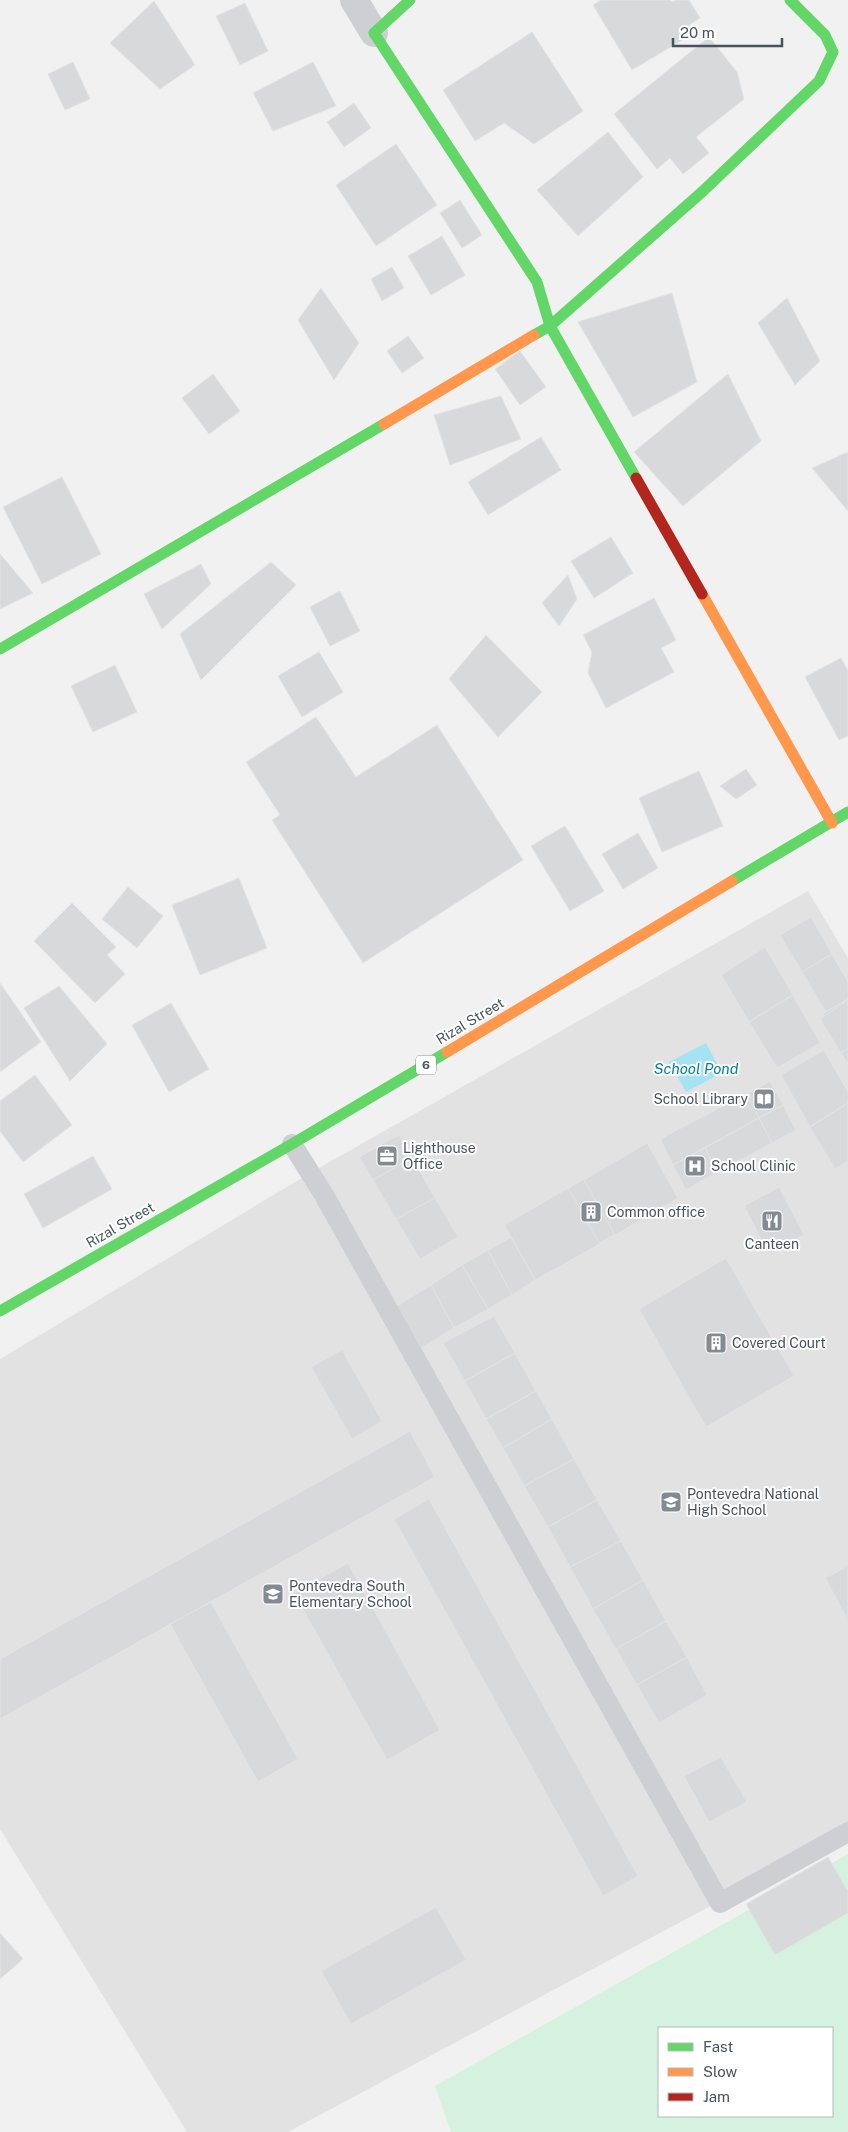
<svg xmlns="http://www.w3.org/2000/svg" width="848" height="2132" viewBox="0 0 848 2132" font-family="'Public Sans',sans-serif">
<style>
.education{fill:#e3e2e3}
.green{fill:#d4f2df;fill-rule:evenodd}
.water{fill:#a6e3f2}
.building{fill:#d8d9db;stroke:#e3e3e4}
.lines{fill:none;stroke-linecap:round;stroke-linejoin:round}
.lane{stroke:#cdcfd2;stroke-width:20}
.street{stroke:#cdcfd2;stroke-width:28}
.fast{stroke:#63d668;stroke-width:11}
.slow{stroke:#ff974d;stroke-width:11}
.jam{stroke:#b3261e;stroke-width:11}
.labels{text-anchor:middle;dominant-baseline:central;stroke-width:4;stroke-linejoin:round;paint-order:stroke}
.shield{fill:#fff;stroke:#7e878f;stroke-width:1}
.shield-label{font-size:12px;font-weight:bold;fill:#46535f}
.street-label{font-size:14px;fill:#46535f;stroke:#fff}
.poi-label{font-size:14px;fill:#46535f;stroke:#fff;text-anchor:start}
.water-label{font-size:15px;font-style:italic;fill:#037f9e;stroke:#fff}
</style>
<rect width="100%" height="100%" fill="#f2f1f1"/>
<path class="education" d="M808 891 848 958V1830L718 1902 288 2132H187L0 1829V1359L310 1173Z"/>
<path class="green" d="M848 1854V2132H451L435 2086ZM659 2028H832V2116H659Z"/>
<path class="water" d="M706 1043 722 1073 686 1092 669 1062Z"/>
<g class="building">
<path d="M601 0H670L672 2 676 0H689L700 18 689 25 694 33 632 70 593 5Z"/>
<path d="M154 1 195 65 160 89 110 43Z"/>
<path d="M245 3 268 51 240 65 216 16Z"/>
<path d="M532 32 583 111 534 144 504 123 475 141 443 90Z"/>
<path d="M709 37 737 72 744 99 696 137 709 153 683 174 670 158 657 169 614 114Z"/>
<path d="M73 62 90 99 65 110 48 74Z"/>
<path d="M313 62 336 106 273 131 253 93Z"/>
<path d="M354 103 371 128 344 147 327 122Z"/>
<path d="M608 132 643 177 578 236 537 190Z"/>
<path d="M396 144 437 205 376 246 336 185Z"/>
<path d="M460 200 482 235 462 248 440 213Z"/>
<path d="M442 236 465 275 431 295 408 256Z"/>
<path d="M392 267 404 288 382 301 371 279Z"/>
<path d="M321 288 359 343 334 380 298 320Z"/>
<path d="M672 293 697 382 633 417 578 322Z"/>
<path d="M787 298 820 361 795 385 758 323Z"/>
<path d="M408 336 424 358 402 373 387 351Z"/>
<path d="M520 351 546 387 520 405 495 369Z"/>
<path d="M213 374 240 411 209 434 182 398Z"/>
<path d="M728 374 761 441 683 506 634 452Z"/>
<path d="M501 396 521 439 450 465 434 415Z"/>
<path d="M541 437 561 470 488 515 468 482Z"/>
<path d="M848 452V511L812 468Z"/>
<path d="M62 477 101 554 42 584 3 507Z"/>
<path d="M611 537 633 573 594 598 571 561Z"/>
<path d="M0 554 33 593 0 609Z"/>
<path d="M271 562 296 585 201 680 180 634Z"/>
<path d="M201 564 211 584 162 629 144 594Z"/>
<path d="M568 575 577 599 559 626 542 603Z"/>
<path d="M340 591 360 631 330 646 310 607Z"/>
<path d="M654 598 676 640 661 648 674 672 606 708 588 673 592 652 583 635Z"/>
<path d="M486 635 542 692 498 737 449 679Z"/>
<path d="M319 652 343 692 302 717 278 676Z"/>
<path d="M841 658 848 671V736L839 740 805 677Z"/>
<path d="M115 665 137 712 93 732 71 686Z"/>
<path d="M316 717 356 777 437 725 523 860 363 963 272 820 280 815 246 762Z"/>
<path d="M746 769 757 785 736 799 720 786Z"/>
<path d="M699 771 723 826 662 852 639 798Z"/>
<path d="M565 826 604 891 570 911 531 846Z"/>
<path d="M638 833 658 868 623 889 602 854Z"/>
<path d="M239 878 267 948 200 975 172 905Z"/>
<path d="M128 887 163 916 137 948 102 919Z"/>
<path d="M72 903 116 947 107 955 125 974 95 1003 34 941Z"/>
<path d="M811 917 848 982V999L826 1012 780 935Z"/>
<path d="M765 947 820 1043 777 1068 721 975Z"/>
<path d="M765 947 793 995 749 1022 721 975Z"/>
<path d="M832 954 848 982V999L826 1012 802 972Z"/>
<path d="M0 983 41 1042 0 1072Z"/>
<path d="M59 986 107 1044 70 1081 24 1008Z"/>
<path d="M793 995 820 1043 777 1068 749 1022Z"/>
<path d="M848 999V1064L820 1019 826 1012Z"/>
<path d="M848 999V1064L820 1019 826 1012Z"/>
<path d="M848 1000V1048L841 1053 820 1019Z"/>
<path d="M171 1003 209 1069 169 1092 132 1025Z"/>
<path d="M848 1048V1064L841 1053Z"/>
<path d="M824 1050 848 1092V1161L835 1169 781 1075Z"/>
<path d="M824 1050 848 1092V1103L810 1127 781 1075Z"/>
<path d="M35 1075 72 1125 23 1162 0 1131V1101Z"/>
<path d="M770 1081 796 1130 686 1190 660 1139Z"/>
<path d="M770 1081 783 1105 759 1118 746 1094Z"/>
<path d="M746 1094 759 1118 673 1165 660 1139Z"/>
<path d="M848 1103V1161L835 1169 810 1127Z"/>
<path d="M783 1105 796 1130 772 1143 759 1118Z"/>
<path d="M759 1118 772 1143 717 1172 705 1148Z"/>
<path d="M399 1135 458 1237 420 1259 359 1157Z"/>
<path d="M399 1135 412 1158 373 1180 359 1157Z"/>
<path d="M647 1143 678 1198 535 1280 504 1225Z"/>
<path d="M647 1143 678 1198 615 1235 584 1180Z"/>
<path d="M705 1148 717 1172 686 1190 673 1165Z"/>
<path d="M93 1156 112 1189 43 1228 24 1194Z"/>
<path d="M412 1158 435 1198 396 1219 373 1180Z"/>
<path d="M779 1187 804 1235 768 1253 744 1206Z"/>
<path d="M568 1188 600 1244 535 1280 504 1225Z"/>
<path d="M435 1198 458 1237 420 1259 396 1219Z"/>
<path d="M511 1237 535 1280 421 1348 397 1306Z"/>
<path d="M511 1237 535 1280 512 1295 488 1250Z"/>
<path d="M488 1250 512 1295 488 1309 462 1265Z"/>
<path d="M726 1258 794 1376 706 1427 639 1309Z"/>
<path d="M462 1265 488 1309 454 1328 431 1285Z"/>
<path d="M431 1285 454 1328 421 1348 397 1306Z"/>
<path d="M494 1316 707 1695 659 1723 443 1343Z"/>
<path d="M494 1316 515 1353 465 1381 443 1343Z"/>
<path d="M342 1350 382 1421 352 1439 311 1367Z"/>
<path d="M515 1353 536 1391 486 1419 465 1381Z"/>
<path d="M536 1391 552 1419 503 1448 486 1419Z"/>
<path d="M552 1419 574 1459 524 1486 503 1448Z"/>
<path d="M410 1431 435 1477 0 1719V1659Z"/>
<path d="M574 1459 597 1500 548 1527 524 1486Z"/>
<path d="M429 1499 638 1876 603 1896 394 1519Z"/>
<path d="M597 1500 621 1541 570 1567 548 1527Z"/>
<path d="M621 1541 643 1580 593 1609 570 1567Z"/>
<path d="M348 1563 440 1730 387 1760 294 1593Z"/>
<path d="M848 1566V1620L825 1578Z"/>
<path d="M643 1580 666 1621 616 1649 593 1609Z"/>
<path d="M211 1602 298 1759 258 1782 170 1624Z"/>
<path d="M666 1621 687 1657 637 1685 616 1649Z"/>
<path d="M687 1657 707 1695 659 1723 637 1685Z"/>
<path d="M721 1757 747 1802 709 1822 684 1776Z"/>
<path d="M828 1857 848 1891V1913L775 1955 746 1904Z"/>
<path d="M436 1907 466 1960 351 2024 321 1971Z"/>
<path d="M0 1933 23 1959 0 1979Z"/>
</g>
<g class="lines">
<path class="lane" d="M292 1144 324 1195 720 1903 848 1832"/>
<path class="street" d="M354 0 374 33"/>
<g class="fast">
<path d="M410 0 374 33 537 282 550 326 636 478"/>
<path d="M534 335 550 326 702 192 819 81 833 52 825 35 790 0"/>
<path d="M0 649 384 424"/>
<path d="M732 881 848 812"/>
<path d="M0 1311 292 1144 447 1052"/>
</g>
<g class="slow">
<path d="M384 424 534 335"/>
<path d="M702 594 832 823"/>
<path d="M447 1052 732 881"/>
</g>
<path class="jam" d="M636 478 702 594"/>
</g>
<defs>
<g id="library-square" transform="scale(1.125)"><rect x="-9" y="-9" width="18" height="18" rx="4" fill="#828a92" stroke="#fff"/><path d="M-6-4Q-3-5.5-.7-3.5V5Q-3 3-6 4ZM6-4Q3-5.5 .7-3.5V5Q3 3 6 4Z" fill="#fff"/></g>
<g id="office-square" transform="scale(1.125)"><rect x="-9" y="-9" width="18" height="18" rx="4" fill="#828a92" stroke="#fff"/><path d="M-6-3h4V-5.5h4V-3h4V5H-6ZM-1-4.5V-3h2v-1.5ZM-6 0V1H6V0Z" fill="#fff"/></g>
<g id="hospital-square" transform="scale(1.125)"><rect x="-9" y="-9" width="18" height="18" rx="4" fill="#828a92" stroke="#fff"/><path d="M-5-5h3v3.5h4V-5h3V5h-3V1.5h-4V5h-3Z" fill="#fff"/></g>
<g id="building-square" transform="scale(1.125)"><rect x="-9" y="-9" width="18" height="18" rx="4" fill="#828a92" stroke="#fff"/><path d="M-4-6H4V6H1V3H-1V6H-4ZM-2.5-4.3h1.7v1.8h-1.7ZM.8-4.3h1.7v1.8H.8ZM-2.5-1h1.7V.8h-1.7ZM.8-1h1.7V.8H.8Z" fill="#fff"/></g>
<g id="restaurant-square" transform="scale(1.125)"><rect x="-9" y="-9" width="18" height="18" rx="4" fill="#828a92" stroke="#fff"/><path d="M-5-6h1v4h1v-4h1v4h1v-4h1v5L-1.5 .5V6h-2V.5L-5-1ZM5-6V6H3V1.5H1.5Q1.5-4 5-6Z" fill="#fff"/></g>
<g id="school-square" transform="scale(1.125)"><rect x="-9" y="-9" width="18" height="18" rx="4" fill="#828a92" stroke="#fff"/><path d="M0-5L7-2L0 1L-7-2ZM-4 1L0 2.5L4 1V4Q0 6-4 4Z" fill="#fff"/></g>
</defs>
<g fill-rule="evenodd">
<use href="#library-square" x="764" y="1099"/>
<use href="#office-square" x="387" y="1156"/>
<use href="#hospital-square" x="695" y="1166"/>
<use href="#building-square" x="591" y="1212"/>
<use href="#restaurant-square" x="772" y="1221"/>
<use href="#building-square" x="716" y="1343"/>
<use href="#school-square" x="671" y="1502"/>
<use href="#school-square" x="273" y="1594"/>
</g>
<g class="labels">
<rect class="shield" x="416" y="1055.5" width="20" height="19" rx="4"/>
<g class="shield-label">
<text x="426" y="1065">6</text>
</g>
<g class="street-label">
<text transform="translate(470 1021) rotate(-31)">Rizal Street</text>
<text transform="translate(120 1225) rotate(-30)">Rizal Street</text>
</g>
<g class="poi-label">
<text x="748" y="1099" text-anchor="end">School Library</text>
<text x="403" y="1148">Lighthouse<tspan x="403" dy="16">Office</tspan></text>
<text x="711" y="1166">School Clinic</text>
<text x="607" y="1212">Common office</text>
<text x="772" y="1244" text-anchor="middle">Canteen</text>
<text x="732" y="1343">Covered Court</text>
<text x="687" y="1494">Pontevedra National<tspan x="687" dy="16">High School</tspan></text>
<text x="289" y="1586">Pontevedra South<tspan x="289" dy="16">Elementary School</tspan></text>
</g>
<g class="water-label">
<text x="696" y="1068">School Pond</text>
</g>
</g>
<rect x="658" y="2027" width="175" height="90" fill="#ffffff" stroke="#b5babf"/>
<rect x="668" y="2043" width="25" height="8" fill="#63d668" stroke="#b5babf"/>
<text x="703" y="2052" font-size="15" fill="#46535f">Fast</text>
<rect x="668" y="2068" width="25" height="8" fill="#ff974d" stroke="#b5babf"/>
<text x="703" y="2077" font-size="15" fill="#46535f">Slow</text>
<rect x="668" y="2093" width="25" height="8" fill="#b3261e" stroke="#b5babf"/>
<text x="703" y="2102" font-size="15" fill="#46535f">Jam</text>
<path d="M673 38v8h109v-8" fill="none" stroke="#46535f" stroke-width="2.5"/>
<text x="680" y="38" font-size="15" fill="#46535f" stroke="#ffffff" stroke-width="4" paint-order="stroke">20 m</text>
</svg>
